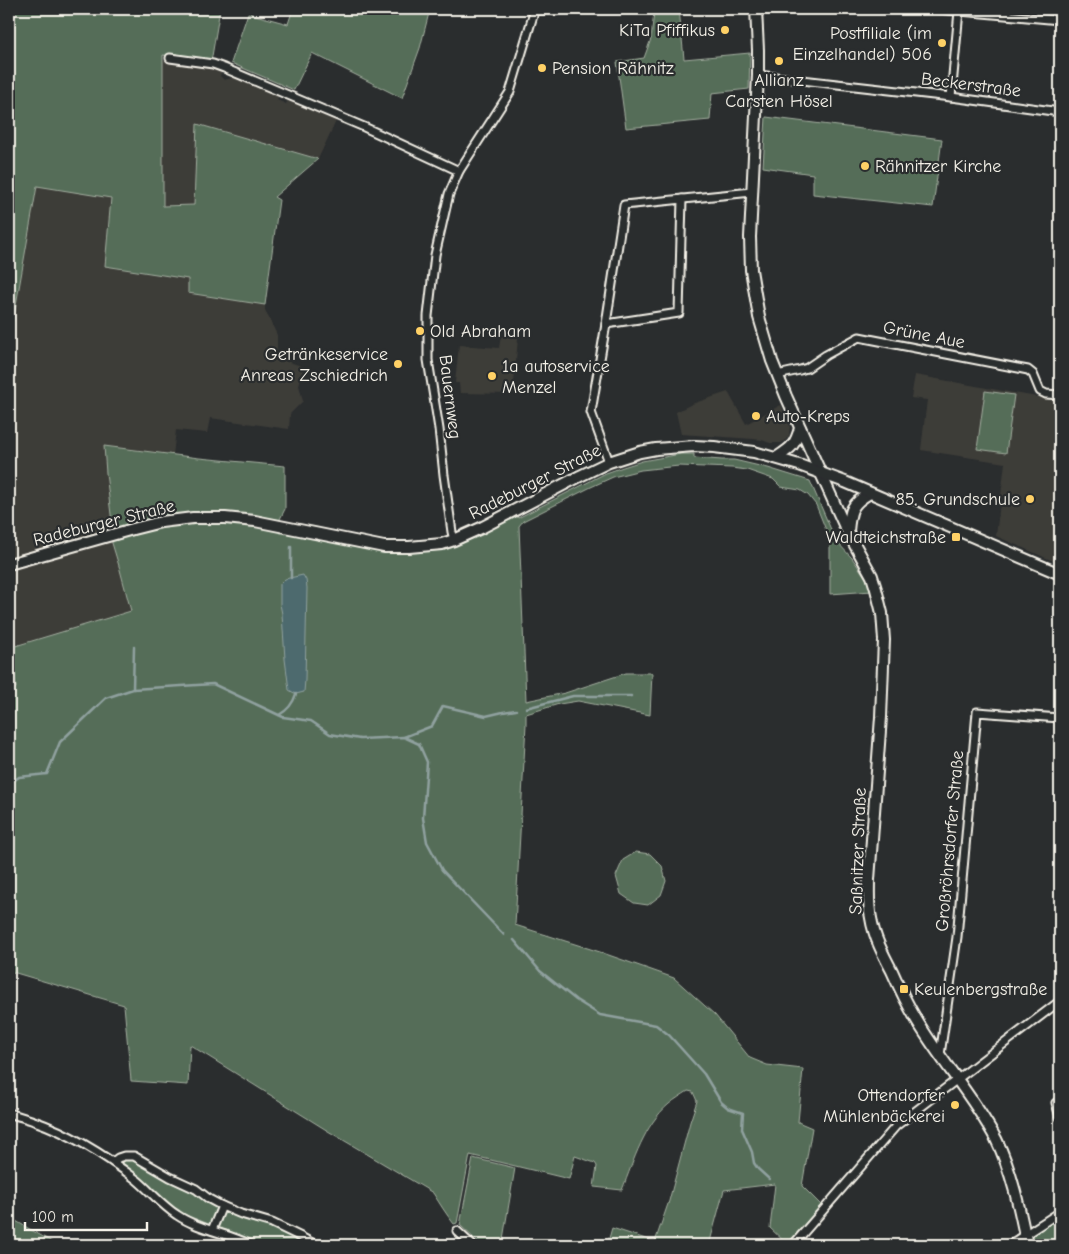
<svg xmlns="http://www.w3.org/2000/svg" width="1069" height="1254" viewBox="0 0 1069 1254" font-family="'Comic Neue',sans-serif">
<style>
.built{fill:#3e3d39}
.green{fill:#556d59;stroke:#a4afa0}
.water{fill:#4d6b6e;stroke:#90a19f}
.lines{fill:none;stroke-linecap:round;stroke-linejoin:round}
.stream{stroke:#90a19f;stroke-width:2.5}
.street-casing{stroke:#f4f1e8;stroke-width:11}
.secondary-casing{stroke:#f4f1e8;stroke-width:14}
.street{stroke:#2a2d2e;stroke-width:7}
.secondary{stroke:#2a2d2e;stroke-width:10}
.poi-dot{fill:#ffd166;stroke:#2a2d2e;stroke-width:2}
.labels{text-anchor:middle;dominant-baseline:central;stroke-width:4.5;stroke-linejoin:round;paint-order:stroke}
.poi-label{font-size:18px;fill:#f4f1e8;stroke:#2a2d2e;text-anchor:end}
.street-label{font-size:18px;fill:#f4f1e8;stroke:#2a2d2e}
</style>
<rect width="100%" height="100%" fill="#2a2d2e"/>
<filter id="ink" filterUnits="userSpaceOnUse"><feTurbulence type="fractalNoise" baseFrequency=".02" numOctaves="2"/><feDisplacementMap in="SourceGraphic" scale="10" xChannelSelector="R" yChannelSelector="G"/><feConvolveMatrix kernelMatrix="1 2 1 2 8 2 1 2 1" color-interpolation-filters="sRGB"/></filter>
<g filter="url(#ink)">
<g class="built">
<path d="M163 60 222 70 220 76 224 80 239 76 279 94 277 100 286 104 288 100 336 121 318 159 197 124 194 205 163 206Z"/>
<path d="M37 186 111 198 105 266 188 279V293L265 305V310L277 335V358L304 367 299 385 303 401 290 414 289 429 210 418 207 433 176 430 173 455 105 446 117 528 9 559V321H13Z"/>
<path d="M501 336 518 338 513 394 460 393 459 383H455L459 345 499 348Z"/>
<path d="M915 375 1037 397 1060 400V564L996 536 1005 463 921 450 927 400 911 398Z"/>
<path d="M728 392 746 424 781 405 790 426 789 435 785 441 781 443H770L762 440 754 439 681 434 676 412 692 404Z"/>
<path d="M112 539V543L119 566 131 611 12 647 16 688 9 689V568Z"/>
</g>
<g class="green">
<path d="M9 9H220L211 62 163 55V206L194 205 197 124 318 159 274 197 279 200 265 305 188 293V279L105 266 111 198 37 186 13 322 9 321Z"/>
<path d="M293 9H430L420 48 402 98 312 53 294 90 231 63 248 13 288 24Z"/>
<path d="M679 9 684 59 750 53 749 89 712 93 710 120 626 128 617 62 644 58 651 39 654 12Z"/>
<path d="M766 117 942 139 933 207 813 194V174L763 167Z"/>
<path d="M985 391 1014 395 1006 453 977 449Z"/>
<path d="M104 446 199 458 285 466V509L279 521 251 516 117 528 112 523 106 473Z"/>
<path d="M681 454H694V458L722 460H734L768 468 810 481 836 541 852 558 866 578 872 591 830 594V545L826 530 816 505 808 495 800 490 781 487 773 479 747 470 732 468 679 466 641 470 613 477 591 487 523 521 519 526 526 701 565 693 626 673H652L650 715 578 701 559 704 526 714V724L515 925 600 952 674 978 715 1015 750 1058 767 1065 803 1069 798 1122 812 1128 802 1186 821 1205 787 1244 770 1228 775 1184 724 1190 709 1245H607L612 1228 655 1242 669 1201 690 1122 697 1101 693 1092 688 1091C682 1095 675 1099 669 1104 644 1125 634 1160 622 1190L594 1187 597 1166 595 1163 575 1156 569 1179 470 1155 457 1223 454 1224C446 1214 440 1204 433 1193L328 1131 190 1045 188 1085 131 1081 124 1005 9 971V689L16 688 12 647 131 611 119 566 112 543V539C130 534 149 529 167 526 202 520 238 522 273 528 297 533 322 538 347 543 373 549 399 554 426 551 459 547 487 530 516 514L518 518 606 473 623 467 642 461Z"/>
<path d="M636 852 650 854 662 866 666 881 661 895 648 905 634 903 621 894 616 876 623 860Z"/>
<path d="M473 1158 515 1168 502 1245H481L460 1225Z"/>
<path d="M127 1159 136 1161 170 1181 185 1187 217 1207 211 1225 181 1213 167 1202 122 1164Z"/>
<path d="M222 1210 248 1219 270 1224 309 1245H258L237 1235V1234L226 1230H223L216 1227Z"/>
<path d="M9 1217 57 1245H9Z"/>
<path d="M1060 1217V1245H1017Z"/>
</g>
<path class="water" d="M303 575 306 580 307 588 305 680 304 692 296 694 289 690 285 659 282 614 280 604V584L285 579Z"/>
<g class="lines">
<g class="stream">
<path d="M291 547V578"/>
<path d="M133 689 134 647"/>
<path d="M526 708 573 696H631"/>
<path d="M279 715C288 710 293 704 296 694"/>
<path d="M404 737 432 726 443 706 486 716 503 712 516 710"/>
<path d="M9 804 12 782 19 777 47 774 60 742 106 698 133 689 213 684 283 717 311 721 330 734 360 739 404 737 419 744 427 762 423 818 427 842 442 870 504 935"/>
<path d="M514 940 540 971 576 1000 600 1015 656 1025 669 1035 704 1074 721 1102 728 1108 743 1113 742 1129 752 1152 754 1163 758 1169 769 1179"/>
</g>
<g class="street-casing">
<g id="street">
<path d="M937 9 1060 20"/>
<path d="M535 10 617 9"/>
<path d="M170 58 213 64 224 68 364 127 459 171"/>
<path d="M758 75 951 97 1060 112"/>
<path d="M951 97 959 11"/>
<path d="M606 324 679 313 682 199"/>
<path d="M777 375 800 370 807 368 826 355 859 337 1028 370 1033 374 1040 391 1046 394 1060 395"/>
<path d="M609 462 591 412 606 324 624 205 752 192"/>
<path d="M454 540 452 532 444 475 439 429 428 360V316L435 255 449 194 459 171 510 92 535 9"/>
<path d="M940 1055 957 937 977 712 1060 718"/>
<path d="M1060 1101 1056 1103 1060 1117"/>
<path d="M9 1113C17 1116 26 1118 34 1121 72 1134 106 1156 137 1180 150 1191 163 1206 177 1215 199 1230 228 1233 251 1245"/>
<path d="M113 1162 118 1158 124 1156H134L170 1177 196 1189 209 1199 222 1206 241 1214 272 1223 303 1238 316 1245"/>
<path d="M212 1230 222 1206"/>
<path d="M457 1231 472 1245"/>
<path d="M793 1245 896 1126 1060 1001"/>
<path d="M1009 1245 1060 1212"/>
</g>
</g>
<g class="secondary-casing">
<g id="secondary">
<path d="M756 9 758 50V75L750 237 751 270 759 317 772 361 786 396 845 527 872 576 876 589 882 613 884 640 881 717 869 880C869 893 868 905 871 918 874 937 883 954 892 971 899 987 907 1004 916 1019 940 1060 973 1096 996 1139 1012 1171 1020 1211 1027 1245"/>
<path d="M776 458C791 448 795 446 800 428"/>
<path d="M848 531C850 510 851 504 870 493"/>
<path d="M9 564 133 529 161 522 193 518H225L255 521 384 547H409L442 544 454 540 481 528 580 476 609 462 640 452 656 449 694 446 714 447 754 452 799 465 845 482 1060 574"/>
</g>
</g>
<use href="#street" class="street"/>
<use href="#secondary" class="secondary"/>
</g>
</g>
<g class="poi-dot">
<circle cx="725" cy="30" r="5"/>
<circle cx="942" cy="43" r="5"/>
<circle cx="779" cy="61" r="5"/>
<circle cx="542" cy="68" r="5"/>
<circle cx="865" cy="166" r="5"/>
<circle cx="420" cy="331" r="5"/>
<circle cx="398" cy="364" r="5"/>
<circle cx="492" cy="376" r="5"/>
<circle cx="756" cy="416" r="5"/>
<circle cx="1030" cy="499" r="5"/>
<rect x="951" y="532" width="10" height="10" rx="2.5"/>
<rect x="899" y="984" width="10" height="10" rx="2.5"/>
<circle cx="955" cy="1105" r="5"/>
</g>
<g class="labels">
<g class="poi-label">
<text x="715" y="30">KiTa Pfiffikus</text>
<text x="932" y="33">Postfiliale (im<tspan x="932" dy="21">Einzelhandel) 506</tspan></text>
<text x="552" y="68" text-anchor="start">Pension Rähnitz</text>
<text x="779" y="80" text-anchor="middle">Allianz<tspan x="779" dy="21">Carsten Hösel</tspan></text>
<text x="875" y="166" text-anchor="start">Rähnitzer Kirche</text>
<text x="430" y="331" text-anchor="start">Old Abraham</text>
<text x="388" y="354">Getränkeservice<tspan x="388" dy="21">Anreas Zschiedrich</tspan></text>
<text x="502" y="366" text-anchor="start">1a autoservice<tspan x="502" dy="21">Menzel</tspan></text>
<text x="766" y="416" text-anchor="start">Auto-Kreps</text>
<text x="1020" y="499">85. Grundschule</text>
<text x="946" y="537">Waldteichstraße</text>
<text x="914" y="989" text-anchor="start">Keulenbergstraße</text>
<text x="945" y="1095">Ottendorfer<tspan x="945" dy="21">Mühlenbäckerei</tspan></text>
</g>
<g class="street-label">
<text transform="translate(971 85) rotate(7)">Beckerstraße</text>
<text transform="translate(924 335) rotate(11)">Grüne Aue</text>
<text transform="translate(450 397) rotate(83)">Bauernweg</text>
<text transform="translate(535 482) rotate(-27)">Radeburger Straße</text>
<text transform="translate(104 523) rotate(-14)">Radeburger Straße</text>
<text transform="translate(950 841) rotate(-85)">Großröhrsdorfer Straße</text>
<text transform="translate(858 851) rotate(-88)">Saßnitzer Straße</text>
</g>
</g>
<rect width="1069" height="1254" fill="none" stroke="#2a2d2e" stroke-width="30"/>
<rect x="15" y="15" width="1039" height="1224" fill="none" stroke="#f4f1e8" stroke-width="2" filter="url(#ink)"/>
<path d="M25 1222v8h122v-8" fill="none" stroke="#f4f1e8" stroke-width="2.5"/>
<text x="32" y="1222" font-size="15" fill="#f4f1e8" stroke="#2a2d2e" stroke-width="4" paint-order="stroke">100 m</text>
</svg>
